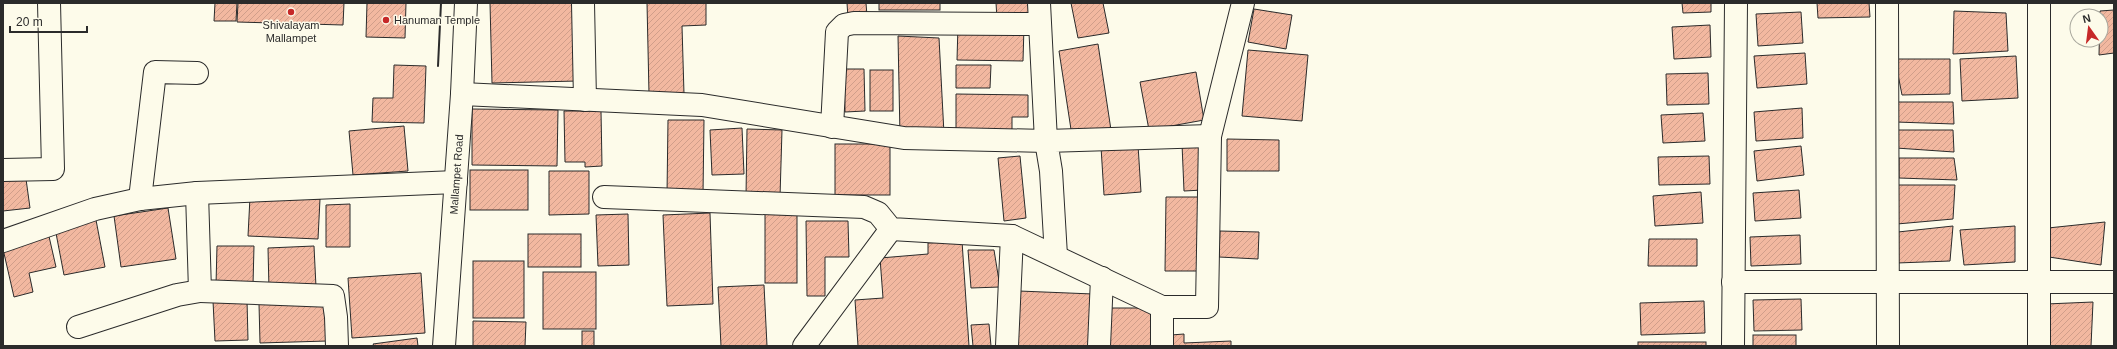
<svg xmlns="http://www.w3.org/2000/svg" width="2117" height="349" viewBox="0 0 2117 349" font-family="Arial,sans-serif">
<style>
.building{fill:url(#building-hatch);stroke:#2b2b2b}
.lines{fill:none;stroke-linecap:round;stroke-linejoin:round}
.minor-casing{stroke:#2b2b2b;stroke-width:24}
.secondary-casing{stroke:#2b2b2b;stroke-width:24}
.minor{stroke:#fdfbea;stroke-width:22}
.secondary{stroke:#fdfbea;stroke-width:22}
.wall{stroke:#2b2b2b;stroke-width:2}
.poi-dot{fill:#c62828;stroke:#fdfbea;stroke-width:1.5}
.labels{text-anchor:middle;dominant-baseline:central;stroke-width:3;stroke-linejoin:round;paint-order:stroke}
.poi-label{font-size:11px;fill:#2b2b2b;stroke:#fdfbea;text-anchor:start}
.street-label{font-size:11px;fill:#2b2b2b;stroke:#fdfbea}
</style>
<defs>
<pattern id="building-hatch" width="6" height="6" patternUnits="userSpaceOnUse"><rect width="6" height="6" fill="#f2b8a0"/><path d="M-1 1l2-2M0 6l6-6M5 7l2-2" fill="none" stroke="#d09e8a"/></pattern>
</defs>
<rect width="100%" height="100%" fill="#fdfbea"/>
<g class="building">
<path d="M215 3H237L236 21H214Z"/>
<path d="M238 3H344L343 25 237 22Z"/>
<path d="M367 3H406L405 38 366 37Z"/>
<path d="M490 3H576L578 81 492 83Z"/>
<path d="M647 3H706V25L682 26 684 94H649Z"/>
<path d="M847 3H866L867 16 848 18Z"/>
<rect x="879" y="3" width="61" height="7"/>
<path d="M996 3H1028L1029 18 997 19Z"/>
<path d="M1071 3H1103L1109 33 1078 38Z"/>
<path d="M1682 3H1711V12L1683 13Z"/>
<path d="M1817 3H1869L1870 17 1818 18Z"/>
<path d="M1254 9 1292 15 1286 49 1248 42Z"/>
<path d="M2114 10V53L2099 55 2100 11Z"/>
<path d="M1954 11 2006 13 2008 51 1953 54Z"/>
<path d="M1801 12 1803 43 1758 46 1756 14Z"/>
<path d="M958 25 1024 26 1023 61 957 60Z"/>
<path d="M1710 25 1711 57 1674 59 1672 27Z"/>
<path d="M898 36 939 38 944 134 900 136Z"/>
<path d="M1098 44 1111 130 1072 136 1059 51Z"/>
<path d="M1248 50 1308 55 1302 121 1242 116Z"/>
<path d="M1805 53 1807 84 1757 88 1754 56Z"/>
<path d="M2016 56 2018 98 1962 101 1960 59Z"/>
<path d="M1895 59H1950V94L1902 95Z"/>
<path d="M394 65 426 66 424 123 372 122 373 98H393Z"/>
<path d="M956 65H991L990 88H956Z"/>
<path d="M844 69H864L865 111 845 112Z"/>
<rect x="870" y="70" width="23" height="41"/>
<path d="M1196 72 1204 120 1149 130 1140 82Z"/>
<path d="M1708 73 1709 104 1667 105 1666 74Z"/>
<path d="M956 94 1028 95V117H1012V135L956 134Z"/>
<path d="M1897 102H1953L1954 124 1896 122Z"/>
<path d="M1802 108 1803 138 1756 141 1754 112Z"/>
<path d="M472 109 558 110 557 166 472 165Z"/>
<path d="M564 111H601L602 166 585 167V162H565Z"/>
<path d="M1703 113 1705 141 1663 143 1661 115Z"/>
<path d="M668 120H704L703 194H667Z"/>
<path d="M404 126 408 171 353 175 349 131Z"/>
<path d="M742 128 744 174 712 175 710 130Z"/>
<path d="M747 129 782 130 780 197 746 196Z"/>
<path d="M1895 130H1953L1954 152 1896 148Z"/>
<path d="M1227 139 1279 140V171H1227Z"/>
<path d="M1201 143 1203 190 1184 191 1182 144Z"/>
<rect x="835" y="144" width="55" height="51"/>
<path d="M1138 145 1141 192 1104 195 1101 147Z"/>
<path d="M1801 146 1804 175 1757 181 1754 151Z"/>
<path d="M1020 156 1026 218 1004 221 998 158Z"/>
<path d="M1709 156 1710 184 1659 185 1658 157Z"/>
<path d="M1899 158H1954L1957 180 1899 178Z"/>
<rect x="470" y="170" width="58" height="40"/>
<path d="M549 171H589V214L549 215Z"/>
<path d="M26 179 30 208 3 211V181Z"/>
<path d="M1896 185H1955L1953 219 1897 224Z"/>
<path d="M1799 190 1801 218 1755 221 1753 193Z"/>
<path d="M1701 192 1703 223 1655 226 1653 196Z"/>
<path d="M250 197 320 199 318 239 248 236Z"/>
<path d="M1166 197H1204L1203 271H1165Z"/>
<path d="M350 204V247H326V205Z"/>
<path d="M168 208 176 259 121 267 114 216Z"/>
<path d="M710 213 713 304 667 306 663 215Z"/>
<path d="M628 214 629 265 598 266 596 215Z"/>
<rect x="765" y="214" width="32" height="69"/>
<path d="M96 220 105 267 64 275 55 228Z"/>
<path d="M806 221H848L849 257H825V296H807Z"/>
<path d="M2105 222 2101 265 2049 257 2048 228Z"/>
<path d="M1953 226 1950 261 1897 263 1898 232Z"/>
<path d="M2015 226V262L1964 265 1960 230Z"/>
<path d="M1220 231 1259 232 1258 259 1219 257Z"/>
<path d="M48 232 56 267 29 273 33 292 14 297 3 249Z"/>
<rect x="528" y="234" width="53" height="33"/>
<path d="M1800 235 1801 264 1751 266 1750 237Z"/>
<path d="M1649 239H1697V266H1648Z"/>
<path d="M962 241 969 346H858L855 300 883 298 880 258 928 254V243Z"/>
<path d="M217 246H254L253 285H216Z"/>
<path d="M314 246 316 287 269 289 268 248Z"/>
<path d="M968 250H994L1000 287 971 288Z"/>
<rect x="473" y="261" width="51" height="57"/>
<rect x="543" y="272" width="53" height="57"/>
<path d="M421 273 425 333 352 338 348 278Z"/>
<path d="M764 285 767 346H721L718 287Z"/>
<path d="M1019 291 1093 294 1091 346H1016Z"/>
<path d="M1801 299 1802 330 1754 331 1753 300Z"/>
<path d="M247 300 248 340 215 341 213 301Z"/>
<path d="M325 301 327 341 260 343 259 304Z"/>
<path d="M1704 301 1705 333 1641 335 1640 303Z"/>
<path d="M2093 302 2091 346H2047L2046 304Z"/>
<path d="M1107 308H1151V346H1106Z"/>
<path d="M473 321 526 322 525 346H473Z"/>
<path d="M989 324 991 346H973L971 325Z"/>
<rect x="582" y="331" width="12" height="15"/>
<path d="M1184 334V343L1231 341V346H1172L1171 335Z"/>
<rect x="1753" y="335" width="43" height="11"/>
<path d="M417 338 418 346H374L373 344Z"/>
<rect x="1638" y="342" width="68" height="4"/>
</g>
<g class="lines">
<g class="minor-casing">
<g id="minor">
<path d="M583 3 585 100"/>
<path d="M1887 3 1888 346"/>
<path d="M2039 3V346"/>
<path d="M462 94 702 105 904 138 1046 141 1039 3"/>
<path d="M832 127 837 32 844 25 854 23 1039 24"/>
<path d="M3 170 53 169 49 3"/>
<path d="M197 193 200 291 333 296 336 317 337 346"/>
<path d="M604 197 864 207 878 213 891 229 1012 236 1162 307H1207L1210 136 1243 3"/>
<path d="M140 199 155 72 197 73"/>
<path d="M3 241 95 209 140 199 197 193 456 182"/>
<path d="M1056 256 1051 171 1046 141 1210 136"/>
<path d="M1733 282H2114"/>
<path d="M78 327 177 295 200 291"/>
<path d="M804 346 891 229"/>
<path d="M1007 346 1012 236"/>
<path d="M1099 346 1102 278"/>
<path d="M1162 346V307"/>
<path d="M1733 346 1736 3"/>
</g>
</g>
<g class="secondary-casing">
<g id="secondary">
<path id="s1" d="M444 346 462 94 466 3"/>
</g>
</g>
<use href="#minor" class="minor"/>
<use href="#secondary" class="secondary"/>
<path class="wall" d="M438 66 441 3"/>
</g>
<g class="poi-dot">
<circle cx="291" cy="12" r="4"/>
<circle cx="386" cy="20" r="4"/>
</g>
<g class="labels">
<g class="poi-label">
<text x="394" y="20">Hanuman Temple</text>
<text x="291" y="25" text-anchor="middle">Shivalayam<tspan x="291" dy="13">Mallampet</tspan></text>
</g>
<g class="street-label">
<text stroke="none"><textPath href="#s1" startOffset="172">Mallampet Road</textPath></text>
</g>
</g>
<rect width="2117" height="349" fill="none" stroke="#2b2b2b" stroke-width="8"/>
<g transform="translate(2089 28) rotate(346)"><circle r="19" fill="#fdfbea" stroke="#a9a89e"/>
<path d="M0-3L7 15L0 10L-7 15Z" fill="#c62828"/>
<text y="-6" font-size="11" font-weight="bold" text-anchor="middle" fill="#2b2b2b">N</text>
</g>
<path d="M10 26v6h77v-6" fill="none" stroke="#2b2b2b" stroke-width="2"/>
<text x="16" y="26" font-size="12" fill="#2b2b2b" stroke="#fdfbea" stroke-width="3" paint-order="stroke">20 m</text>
</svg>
